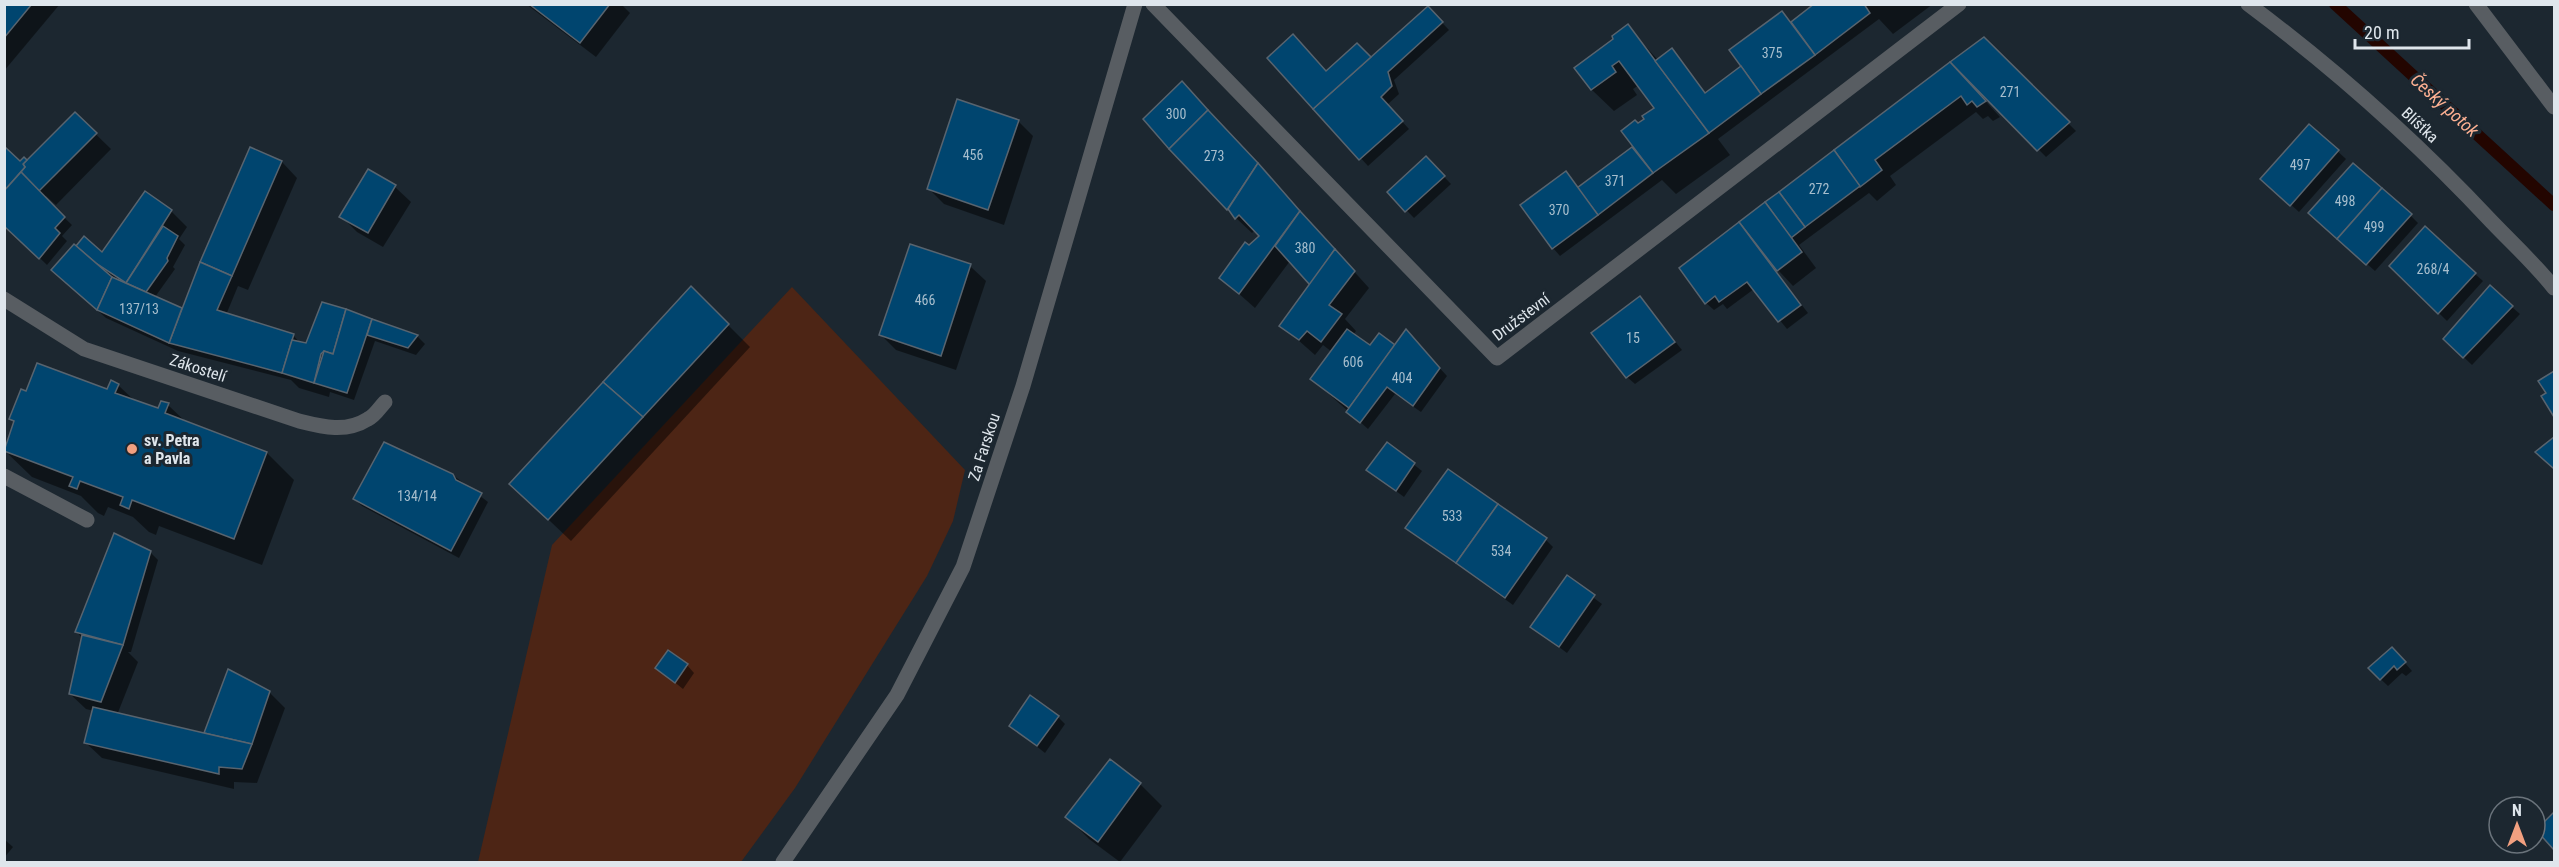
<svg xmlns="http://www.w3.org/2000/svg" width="2559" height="867" viewBox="0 0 2559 867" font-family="'Roboto Condensed',sans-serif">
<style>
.green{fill:#4d2515}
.shadow{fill:#0007}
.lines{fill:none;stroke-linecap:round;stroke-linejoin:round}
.stream{stroke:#230500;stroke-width:12}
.building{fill:#00456f;stroke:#58646f;stroke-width:1.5}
.minor{stroke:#585d62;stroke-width:15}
.tertiary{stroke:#585d62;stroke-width:15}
.poi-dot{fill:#f2a080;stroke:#1c2730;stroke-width:2}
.labels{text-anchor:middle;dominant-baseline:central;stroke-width:6;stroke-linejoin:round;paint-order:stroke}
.number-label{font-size:14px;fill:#a7becd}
.street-label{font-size:16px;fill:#dfe6ec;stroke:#1c2730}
.poi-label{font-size:16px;font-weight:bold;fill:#dfe6ec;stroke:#1c2730;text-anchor:start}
.water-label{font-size:18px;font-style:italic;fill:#feb193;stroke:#1c2730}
</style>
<rect width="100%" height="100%" fill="#1c2730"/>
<path class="green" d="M792 287 965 470 953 521 927 576 795 788 741 862H478L552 545Z"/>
<g class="shadow">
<path d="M4 4H60L4 71Z"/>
<path d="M526 4H621L630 13 596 57Z"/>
<path d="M1816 4H1933L1893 34 1879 19 1718 139 1730 155 1676 194 1662 180 1560 256 1553 248 1579 189 1632 149 1640 156 1641 155 1638 125 1656 108 1639 85 1633 89 1637 95 1614 111 1592 90 1576 68 1615 39 1627 26 1658 60 1671 50 1706 94 1743 67 1782 13 1792 23Z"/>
<path d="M1428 8 1449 30 1394 80 1399 94 1387 105 1409 129 1368 166 1269 58 1327 72 1357 45 1371 59Z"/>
<path d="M1984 39 2076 131 2046 157 1970 80 1968 82 2000 117 1993 121 1988 116 1983 119 1976 112 1890 176 1896 185 1877 201 1869 193 1799 245 1816 268 1793 286 1778 270 1776 272 1808 313 1787 329 1754 289 1727 309 1723 304 1714 310 1706 303 1681 268Z"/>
<path d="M1190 90 1369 288 1345 319 1356 331 1353 335 1370 347H1395L1413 339 1447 376 1421 412 1395 394 1368 429 1312 379 1332 352 1323 345 1315 355 1281 325 1312 284 1290 261 1255 308 1221 278 1261 237 1255 230 1252 233 1236 218 1145 119Z"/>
<path d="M75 114 111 149 56 205 46 196 44 198 72 225 62 236 67 241 47 265 4 223V148L20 163 27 162Z"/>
<path d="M1018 121 1033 136 1004 225 944 204 929 189Z"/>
<path d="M2310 126 2346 159 2299 212 2270 186Z"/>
<path d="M251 149 282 162 297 178 248 290 238 286 226 315 293 335 300 343 307 345 347 311 417 336 425 344 416 355 375 341 354 400 330 392 329 397 299 388 291 380 178 351 106 318 61 278 102 255 146 193 171 211 187 227 179 239 185 245 173 267 175 269 155 297 183 310Z"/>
<path d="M1427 159 1451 184 1414 218 1390 193Z"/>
<path d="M368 171 395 187 411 202 383 247 357 232 341 216Z"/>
<path d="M2410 215 2418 223 2375 271 2318 221Z"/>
<path d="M970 266 986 281 956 370 896 350 881 335Z"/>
<path d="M2391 266 2475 274 2483 281 2447 321Z"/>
<path d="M691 288 750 347 571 541 511 484Z"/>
<path d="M2490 288 2520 314 2472 365 2452 346Z"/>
<path d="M1640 298 1682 350 1635 384 1627 377Z"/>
<path d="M2554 372V414L2543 396 2548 394 2540 382Z"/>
<path d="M118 385 135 401 159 410 162 403 168 405 186 422 267 453 294 480 262 565 159 526 156 535 149 532 133 517 108 507 104 516 98 513 81 496 32 477 4 450 15 423 11 419 108 391Z"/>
<path d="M1388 444 1422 471 1404 497 1368 470Z"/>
<path d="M453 475 488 502 459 558 362 506 354 499Z"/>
<path d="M1407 528 1546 540 1553 547 1513 605Z"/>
<path d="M150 552 158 560 131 652H128L138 662 117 715 205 735 228 671 270 693 285 708 257 783 234 782V789L102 758 86 743 94 711 86 709 70 694 82 638 77 632Z"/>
<path d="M1567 578 1602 604 1567 653 1532 627Z"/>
<path d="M2399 656 2412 671 2406 676 2402 673 2388 686 2370 669Z"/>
<path d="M687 665 694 673 683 689 657 668Z"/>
<path d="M1058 717 1065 724 1045 753 1011 726Z"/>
<path d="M1140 784 1162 806 1120 862 1089 839 1067 817Z"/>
<path d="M4 839 13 847 4 858Z"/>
</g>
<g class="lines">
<path class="stream" d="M2335 4 2554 205"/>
</g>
<g class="building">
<path d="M4 4H32L4 38Z"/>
<path d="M529 4H610L580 43Z"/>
<path d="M1814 4H1864L1870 13 1815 55 1791 22Z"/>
<path d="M1428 6 1443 22 1388 72 1392 86 1381 97 1403 121 1359 160 1313 109Z"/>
<path d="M1782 11 1815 55 1761 94 1729 50Z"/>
<path d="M1628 24 1709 133 1653 173 1621 131 1635 120 1638 123 1644 119 1642 116 1654 108 1619 61 1612 66 1616 72 1591 90 1574 68 1613 39 1612 36Z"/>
<path d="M1293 34 1326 71 1357 43 1371 57 1313 109 1267 58Z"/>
<path d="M1984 37 2070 122 2037 151 1950 62Z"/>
<path d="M1672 48 1705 93 1741 66 1761 94 1709 133 1655 61Z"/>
<path d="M1950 62 1986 101 1977 107 1972 101 1967 105 1961 96 1875 160 1882 170 1860 187 1834 150Z"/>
<path d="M1182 81 1208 110 1169 149 1143 119Z"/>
<path d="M957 99 1019 120 988 210 927 189Z"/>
<path d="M1208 110 1258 163 1227 210 1169 149Z"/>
<path d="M75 112 97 133 39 191 21 172 25 167 23 164Z"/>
<path d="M2309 124 2339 150 2290 206 2260 179Z"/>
<path d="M4 146 20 161 24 157 27 160 23 164 25 167 4 191Z"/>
<path d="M250 147 282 161 232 276 200 262Z"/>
<path d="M1632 147 1653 173 1598 215 1577 188Z"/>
<path d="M1834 150 1860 186 1805 227 1779 192Z"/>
<path d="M1426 156 1445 176 1405 212 1387 192Z"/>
<path d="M1258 163 1300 211 1239 294 1219 278 1245 242 1249 245 1259 236 1239 215 1235 219 1228 209Z"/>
<path d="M2353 163 2382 188 2337 239 2308 213Z"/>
<path d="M368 169 396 185 368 233 339 217Z"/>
<path d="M1566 171 1598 215 1552 249 1520 205Z"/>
<path d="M21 172 65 217 55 228 60 233 39 259 4 226V191Z"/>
<path d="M2382 188 2412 214 2366 265 2337 239Z"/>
<path d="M145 191 172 210 126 283 97 264 76 246 84 236 102 252Z"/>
<path d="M1779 192 1805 227 1791 238 1765 202Z"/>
<path d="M1765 202 1802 252 1777 271 1739 222Z"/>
<path d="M1300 211 1335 249 1310 285 1275 246Z"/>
<path d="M1739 222 1801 305 1778 322 1747 282 1719 302 1715 296 1705 304 1679 268Z"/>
<path d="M163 226 178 236 167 258 168 261 146 292 126 283Z"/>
<path d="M2425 226 2476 273 2438 314 2389 266Z"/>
<path d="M74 244 112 277 97 310 51 270Z"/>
<path d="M910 244 971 264 941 356 879 335Z"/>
<path d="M1335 249 1355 271 1329 305 1342 314 1321 342 1307 331 1299 340 1279 326Z"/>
<path d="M200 262 232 276 217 310 294 334 282 373 169 343Z"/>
<path d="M112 277 182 308 169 343 97 310Z"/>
<path d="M2490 285 2513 306 2463 358 2443 339Z"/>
<path d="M691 286 729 324 643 417 603 382Z"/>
<path d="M1640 296 1675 342 1626 378 1591 333Z"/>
<path d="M322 302 346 309 333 354 324 351 321 354 314 383 282 373 292 340 306 343Z"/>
<path d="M346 309 372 319 347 393 314 383 324 351 333 354Z"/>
<path d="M372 319 418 335 408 348 367 335Z"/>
<path d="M1347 329 1370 345 1379 333 1395 345 1349 408 1310 379Z"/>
<path d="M1406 329 1440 368 1413 406 1387 387 1360 423 1346 412Z"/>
<path d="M37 363 107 389 111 380 119 384 115 393 158 408 161 401 169 403 165 413 267 452 234 539 132 500 129 509 120 505 123 497 80 481 77 489 69 486 73 477 4 451 14 421 9 419 21 389 26 391Z"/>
<path d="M2554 371V417L2541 396 2546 393 2538 381Z"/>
<path d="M603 382 643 417 548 520 509 484Z"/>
<path d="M2554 437V467L2553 468 2535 452Z"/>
<path d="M384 442 453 474 456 480 482 493 451 551 353 499Z"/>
<path d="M1387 442 1415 463 1396 491 1366 470Z"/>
<path d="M1448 469 1498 504 1456 563 1405 528Z"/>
<path d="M1498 504 1547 538 1505 598 1456 563Z"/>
<path d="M114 533 151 551 123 645 75 632Z"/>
<path d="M1567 575 1595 595 1559 647 1530 627Z"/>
<path d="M82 635 123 645 101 702 69 694Z"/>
<path d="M2392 647 2406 662 2397 670 2394 666 2380 680 2368 668Z"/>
<path d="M668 650 688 664 675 683 655 668Z"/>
<path d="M228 669 270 691 252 744 204 733Z"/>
<path d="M1030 695 1059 716 1037 746 1009 726Z"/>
<path d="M93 707 204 733 252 744 242 769 219 767V774L84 743Z"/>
<path d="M1110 759 1141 783 1098 842 1065 817Z"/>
<path d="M2554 812V850L2536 830Z"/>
</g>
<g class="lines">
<g class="minor">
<path d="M1153 4 1497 358 1959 4"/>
<path d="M2248 4C2335 69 2417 142 2491 221 2512 243 2535 264 2554 288"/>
<path d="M4 299 84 349 299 421C323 427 346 433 368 419 375 416 380 407 385 402"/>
<path d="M4 476 87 520"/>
<path d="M783 862 897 695 963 567 1023 386 1135 4"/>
</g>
<path class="tertiary" d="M2476 4 2554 107"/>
</g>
<circle class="poi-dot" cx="132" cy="449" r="6"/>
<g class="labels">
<g class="number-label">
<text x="1772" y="53">375</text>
<text x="2010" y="92">271</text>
<text x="1176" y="114">300</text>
<text x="973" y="155">456</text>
<text x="1214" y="156">273</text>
<text x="2300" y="165">497</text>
<text x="1615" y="181">371</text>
<text x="1819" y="189">272</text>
<text x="2345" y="201">498</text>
<text x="1559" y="210">370</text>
<text x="2374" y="227">499</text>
<text x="1305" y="248">380</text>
<text x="2433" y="269">268/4</text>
<text x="925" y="300">466</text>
<text x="139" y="309">137/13</text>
<text x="1633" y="338">15</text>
<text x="1353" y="362">606</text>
<text x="1402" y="378">404</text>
<text x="417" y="496">134/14</text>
<text x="1452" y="516">533</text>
<text x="1501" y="551">534</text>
</g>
<g class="street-label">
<text transform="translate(2420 125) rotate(43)">Blíšťka</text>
<text transform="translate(1521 317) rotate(-37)">Družstevní</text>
<text transform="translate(198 368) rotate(18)">Zákostelí</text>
<text transform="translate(984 447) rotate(-72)">Za Farskou</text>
</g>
<g class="poi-label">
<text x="144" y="440">sv. Petra<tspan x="144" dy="18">a Pavla</tspan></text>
</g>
<g class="water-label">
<text transform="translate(2445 105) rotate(42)">Český potok</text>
</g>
</g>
<rect width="2559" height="867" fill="none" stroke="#dfe6ec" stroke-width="12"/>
<g transform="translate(2517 825)"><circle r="28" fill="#1c2730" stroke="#6a737b" stroke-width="1.5"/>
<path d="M0-4.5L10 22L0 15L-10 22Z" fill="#f2a080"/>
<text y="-9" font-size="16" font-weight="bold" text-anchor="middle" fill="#dfe6ec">N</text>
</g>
<path d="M2355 39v9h114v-9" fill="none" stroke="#dfe6ec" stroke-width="3"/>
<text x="2364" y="39" font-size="18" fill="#dfe6ec" stroke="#1c2730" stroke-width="4.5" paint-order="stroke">20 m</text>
</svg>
